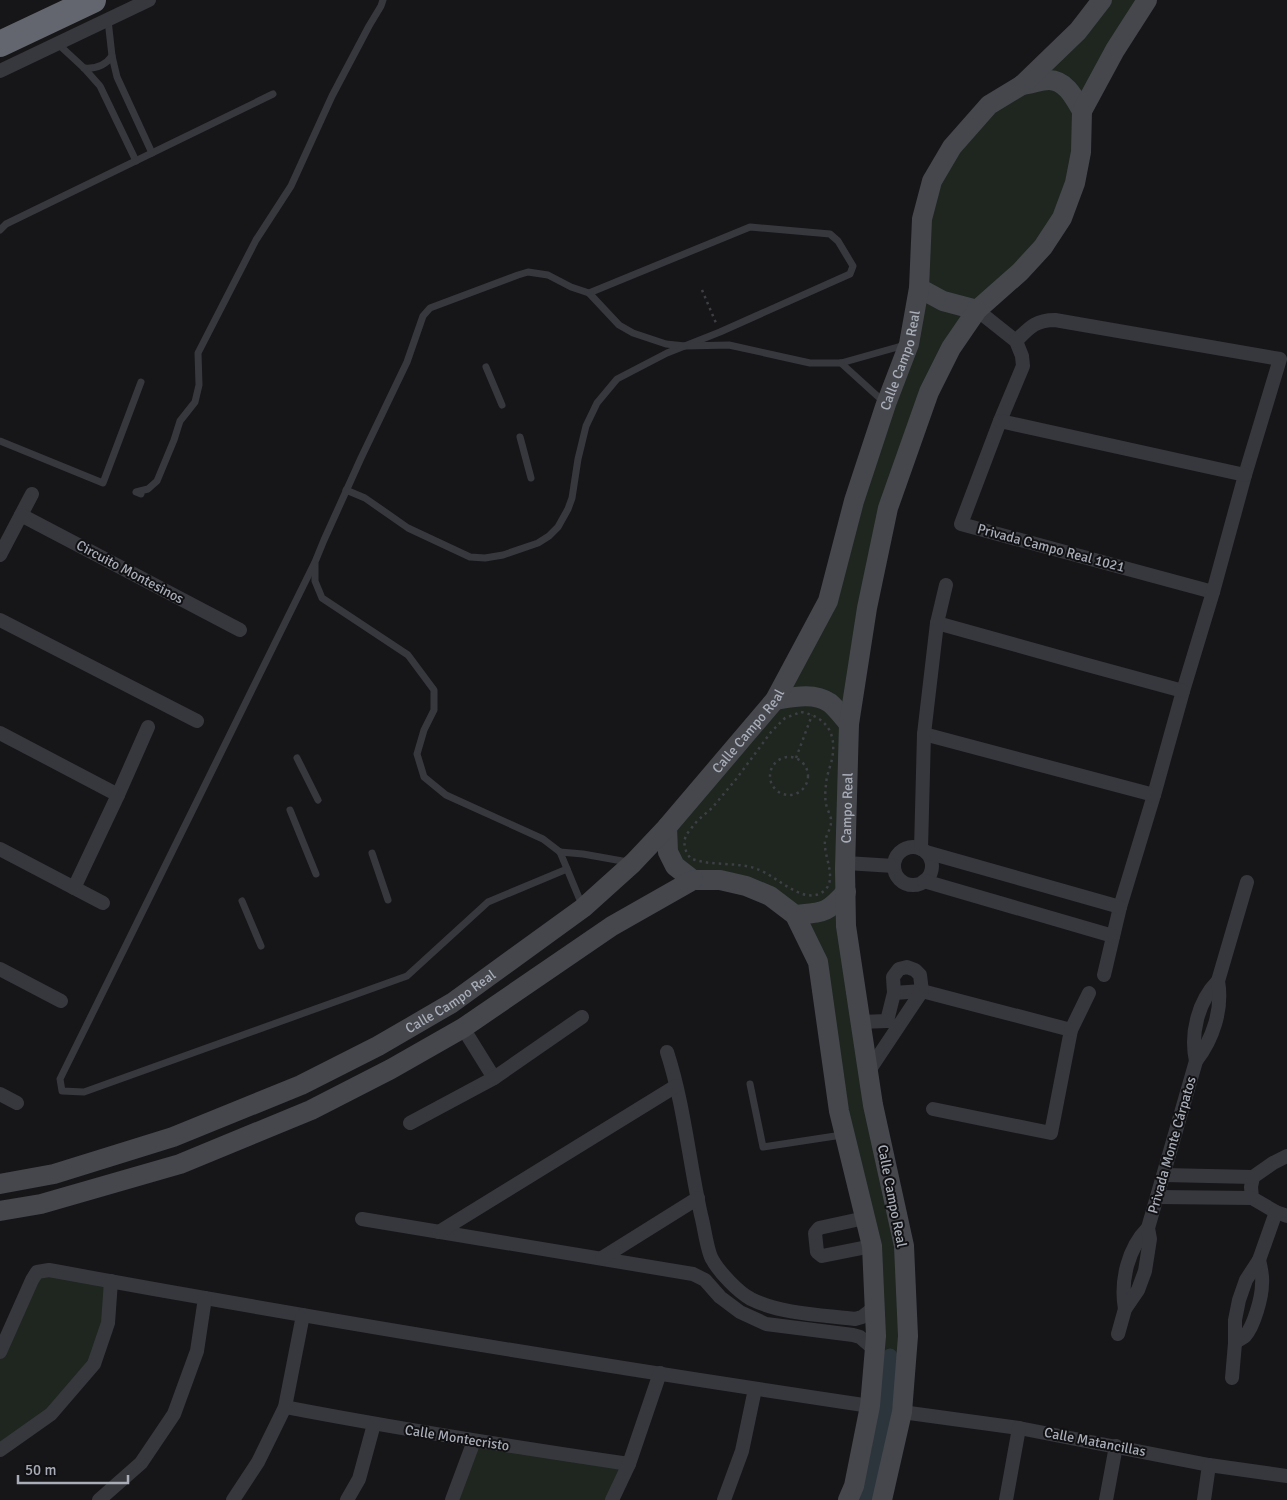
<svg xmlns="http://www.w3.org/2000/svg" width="1287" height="1500" viewBox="0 0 1287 1500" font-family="Signika,sans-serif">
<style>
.green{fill:#1e261f}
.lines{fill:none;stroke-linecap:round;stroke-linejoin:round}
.canal{stroke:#2c353c;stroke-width:15}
.path{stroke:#3d3f44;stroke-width:2.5;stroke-dasharray:2.5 4;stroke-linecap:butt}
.lane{stroke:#37383d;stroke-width:7}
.street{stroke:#37383d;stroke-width:14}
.secondary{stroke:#45474d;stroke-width:20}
.highway{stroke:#63666e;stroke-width:26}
.labels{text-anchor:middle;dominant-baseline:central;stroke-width:4;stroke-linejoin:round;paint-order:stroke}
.street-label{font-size:14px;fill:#a8adb8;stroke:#111113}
</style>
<rect width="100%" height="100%" fill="#161618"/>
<g class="green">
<path d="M1102 0H1147L1083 111 1062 218 977 310 929 392 867 608 845 869 908 1336 882 1500H848L876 1336 818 962 795 915 675 866 667 827 775 700 828 601 909 344 922 219 952 147Z"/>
<path d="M37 1272 111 1281 94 1364 51 1414 0 1450V1352Z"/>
<path d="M474 1441 629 1464 612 1500H452Z"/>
</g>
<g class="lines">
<path class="canal" d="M865 1500C882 1454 886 1404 890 1356"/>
<g class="path">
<path d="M702 290 716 323"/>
<path d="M801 712C827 717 837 734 832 759 830 768 826 777 826 785 825 791 825 799 826 804 827 809 830 814 831 819 832 827 827 833 825 841 823 857 841 884 819 894 800 902 775 875 757 869 735 861 711 867 690 858L686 851 684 842 686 835 697 821 712 808 737 778 771 732 785 718Z"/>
<circle cx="789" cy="776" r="19"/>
<path d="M796 758 812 715"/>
</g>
<g class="lane">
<path d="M108 20 112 56 117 77 152 153"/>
<path d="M58 44 84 68 100 86 136 161"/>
<path d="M84 68C96 69 105 66 112 56"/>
<path d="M0 230 6 224 273 94"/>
<path d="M841 363 885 403"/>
<path d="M486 367 502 405"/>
<path d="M520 437 531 478"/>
<path d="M0 441 103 483 141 382"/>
<path d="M346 490 365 498 408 528 470 557 485 558 503 555 538 543 549 536 558 527 568 509 572 498 578 459 586 426 597 403 617 379 667 353 720 332 850 274 853 266 838 241 830 234 750 227 589 293"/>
<path d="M141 494 136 492 148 489 157 481 174 440 180 421 195 402 199 385 198 353 256 240 291 186 332 96 369 26 381 6 383 0"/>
<path d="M314 564 60 1079 62 1091 84 1092 407 976 488 902 567 869"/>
<path d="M297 758 318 800"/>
<path d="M290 810 316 874"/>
<path d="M560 852 582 905"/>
<path d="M372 853 388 900"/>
<path d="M628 862 583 854 560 852 543 839 446 795 424 777 417 754 424 730 434 710V690L408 655 322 598 315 581V562L324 540 361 458 407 362 423 316 430 308 518 275 528 272 548 275 571 287 589 293 619 325 633 333 666 344 685 346 729 345 810 363H841L905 345"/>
<path d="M242 901 261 946"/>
<path d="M750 1084 763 1147 842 1135"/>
</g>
<g class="street">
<path d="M0 71 149 0"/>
<path d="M977 310 1016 341 1022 356 1023 366 1000 421 961 524 1213 592"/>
<path d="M1016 341C1029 328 1035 320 1055 320L1280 359 1245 475 1213 592 1183 691 1154 795 1120 907 1104 975"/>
<path d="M1000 421 1245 475"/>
<path d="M21 515 32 494"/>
<path d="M0 555 21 515 240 630"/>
<path d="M0 620 197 721"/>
<path d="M937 623 1084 664 1183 691"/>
<path d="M0 733 118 795"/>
<path d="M924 734 1154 795"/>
<circle cx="913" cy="866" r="19"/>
<path d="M0 849 103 903"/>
<path d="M921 849 924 734 937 623 946 585"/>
<path d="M926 852 1120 907"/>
<path d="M846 863 894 866"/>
<path d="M924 881 1113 936"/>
<path d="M74 888 118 795 148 727"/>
<path d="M0 969 61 1001"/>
<path d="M894 993 922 991 1071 1030 1051 1133 933 1109"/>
<path d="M860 1022 887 1021 894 993 893 977 899 969 907 967 915 970 920 975 922 991 868 1072"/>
<path d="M463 1028 494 1078"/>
<path d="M1071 1030 1089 993"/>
<path d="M667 1052C684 1104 689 1161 701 1215 704 1225 707 1251 712 1259 719 1272 738 1292 751 1299 781 1314 822 1315 855 1319L862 1317 875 1307"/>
<path d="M1196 1061C1190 1034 1198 1001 1218 981"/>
<path d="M0 1094 17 1103"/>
<path d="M410 1123 494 1078 582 1017"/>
<path d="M1287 1156 1273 1163 1253 1177 1251 1187 1252 1198 1276 1212 1287 1216"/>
<path d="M1164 1175 1253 1177"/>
<path d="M1157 1197 1252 1198"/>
<path d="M865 1218 819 1228 815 1233 817 1252 822 1256 872 1246"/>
<path d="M362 1219 693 1274 705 1280 720 1297 740 1312 766 1324 853 1335 860 1337 875 1350"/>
<path d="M439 1232 676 1086"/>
<path d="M602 1258 698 1198"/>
<path d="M1125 1309C1120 1281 1128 1248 1148 1228"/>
<path d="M1118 1334 1125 1309 1138 1290 1145 1271 1150 1239 1148 1228 1196 1061C1213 1039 1223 1009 1218 981L1247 882"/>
<path d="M1235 1343C1238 1340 1243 1338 1245 1336 1254 1326 1262 1297 1262 1284 1263 1276 1261 1268 1259 1260"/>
<path d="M0 1352 32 1280 37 1272 49 1270C322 1320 596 1365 870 1406"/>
<path d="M1232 1378 1235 1343V1320L1239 1300 1246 1280 1259 1260 1276 1212"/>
<path d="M285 1407C399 1429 514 1447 629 1464"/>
<path d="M902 1412 1019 1428 1209 1465 1287 1476"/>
<path d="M0 1450 51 1414 94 1364 108 1323 111 1281"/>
<path d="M99 1500 141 1463 174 1414 197 1351 205 1298"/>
<path d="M233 1500 258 1462 285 1407 303 1315"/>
<path d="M347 1500 359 1479 374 1424"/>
<path d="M452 1500 474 1441"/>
<path d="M612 1500 629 1464 660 1373"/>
<path d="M724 1500 742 1451 755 1389"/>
<path d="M1006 1500 1019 1428"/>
<path d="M1106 1500 1116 1446"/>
<path d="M1204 1500 1209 1465"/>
</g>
<g class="secondary">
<path d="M1022 85C1031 84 1041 80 1049 80 1066 80 1075 99 1082 111"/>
<path d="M919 288 943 301 977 310"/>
<path d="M775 700C793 697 814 692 830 703 837 709 843 717 849 724"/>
<path d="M667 827 668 852 675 866 693 880H720L746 886 770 896 795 915C824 912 826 914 846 892"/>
<path d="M795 915 818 962 839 1111 872 1246 876 1336 870 1406 854 1486 848 1500"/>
<path id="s1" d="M0 1184 54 1174 173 1137 301 1085 378 1046 452 1003 583 908 633 863 667 827 775 700 828 601 854 501 886 404 909 344 919 288 922 219 932 181 952 147 989 105 1022 85 1078 31 1102 0"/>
<path d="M0 1211 41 1204 180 1164 311 1110 391 1069 463 1028 612 926 693 880"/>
<path id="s2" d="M882 1500 902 1412 908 1336 904 1246 873 1105 846 926 845 869 849 724 867 608 888 508 929 392 951 348 977 310 1020 272 1043 247 1062 218 1075 183 1081 152 1082 111 1115 50 1147 0"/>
</g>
<path class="highway" d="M0 44 93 0"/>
</g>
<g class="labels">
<g class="street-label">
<text stroke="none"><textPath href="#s1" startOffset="1299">Calle Campo Real</textPath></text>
<text transform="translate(1051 548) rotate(15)">Privada Campo Real 1021</text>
<text transform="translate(130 572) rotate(28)">Circuito Montesinos</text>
<text stroke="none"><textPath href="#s1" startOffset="894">Calle Campo Real</textPath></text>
<text stroke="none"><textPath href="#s2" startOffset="700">Campo Real</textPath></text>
<text stroke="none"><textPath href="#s1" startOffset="489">Calle Campo Real</textPath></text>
<text transform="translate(1172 1145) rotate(-74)">Privada Monte Cárpatos</text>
<text transform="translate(892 1196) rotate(79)">Calle Campo Real</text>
<text transform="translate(457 1438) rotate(9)">Calle Montecristo</text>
<text transform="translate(1095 1442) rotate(11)">Calle Matancillas</text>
</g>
</g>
<path d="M18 1475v8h110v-8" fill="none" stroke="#a8adb8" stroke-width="2.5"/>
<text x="25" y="1475" font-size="15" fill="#a8adb8" stroke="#111113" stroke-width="4" paint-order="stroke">50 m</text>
</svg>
